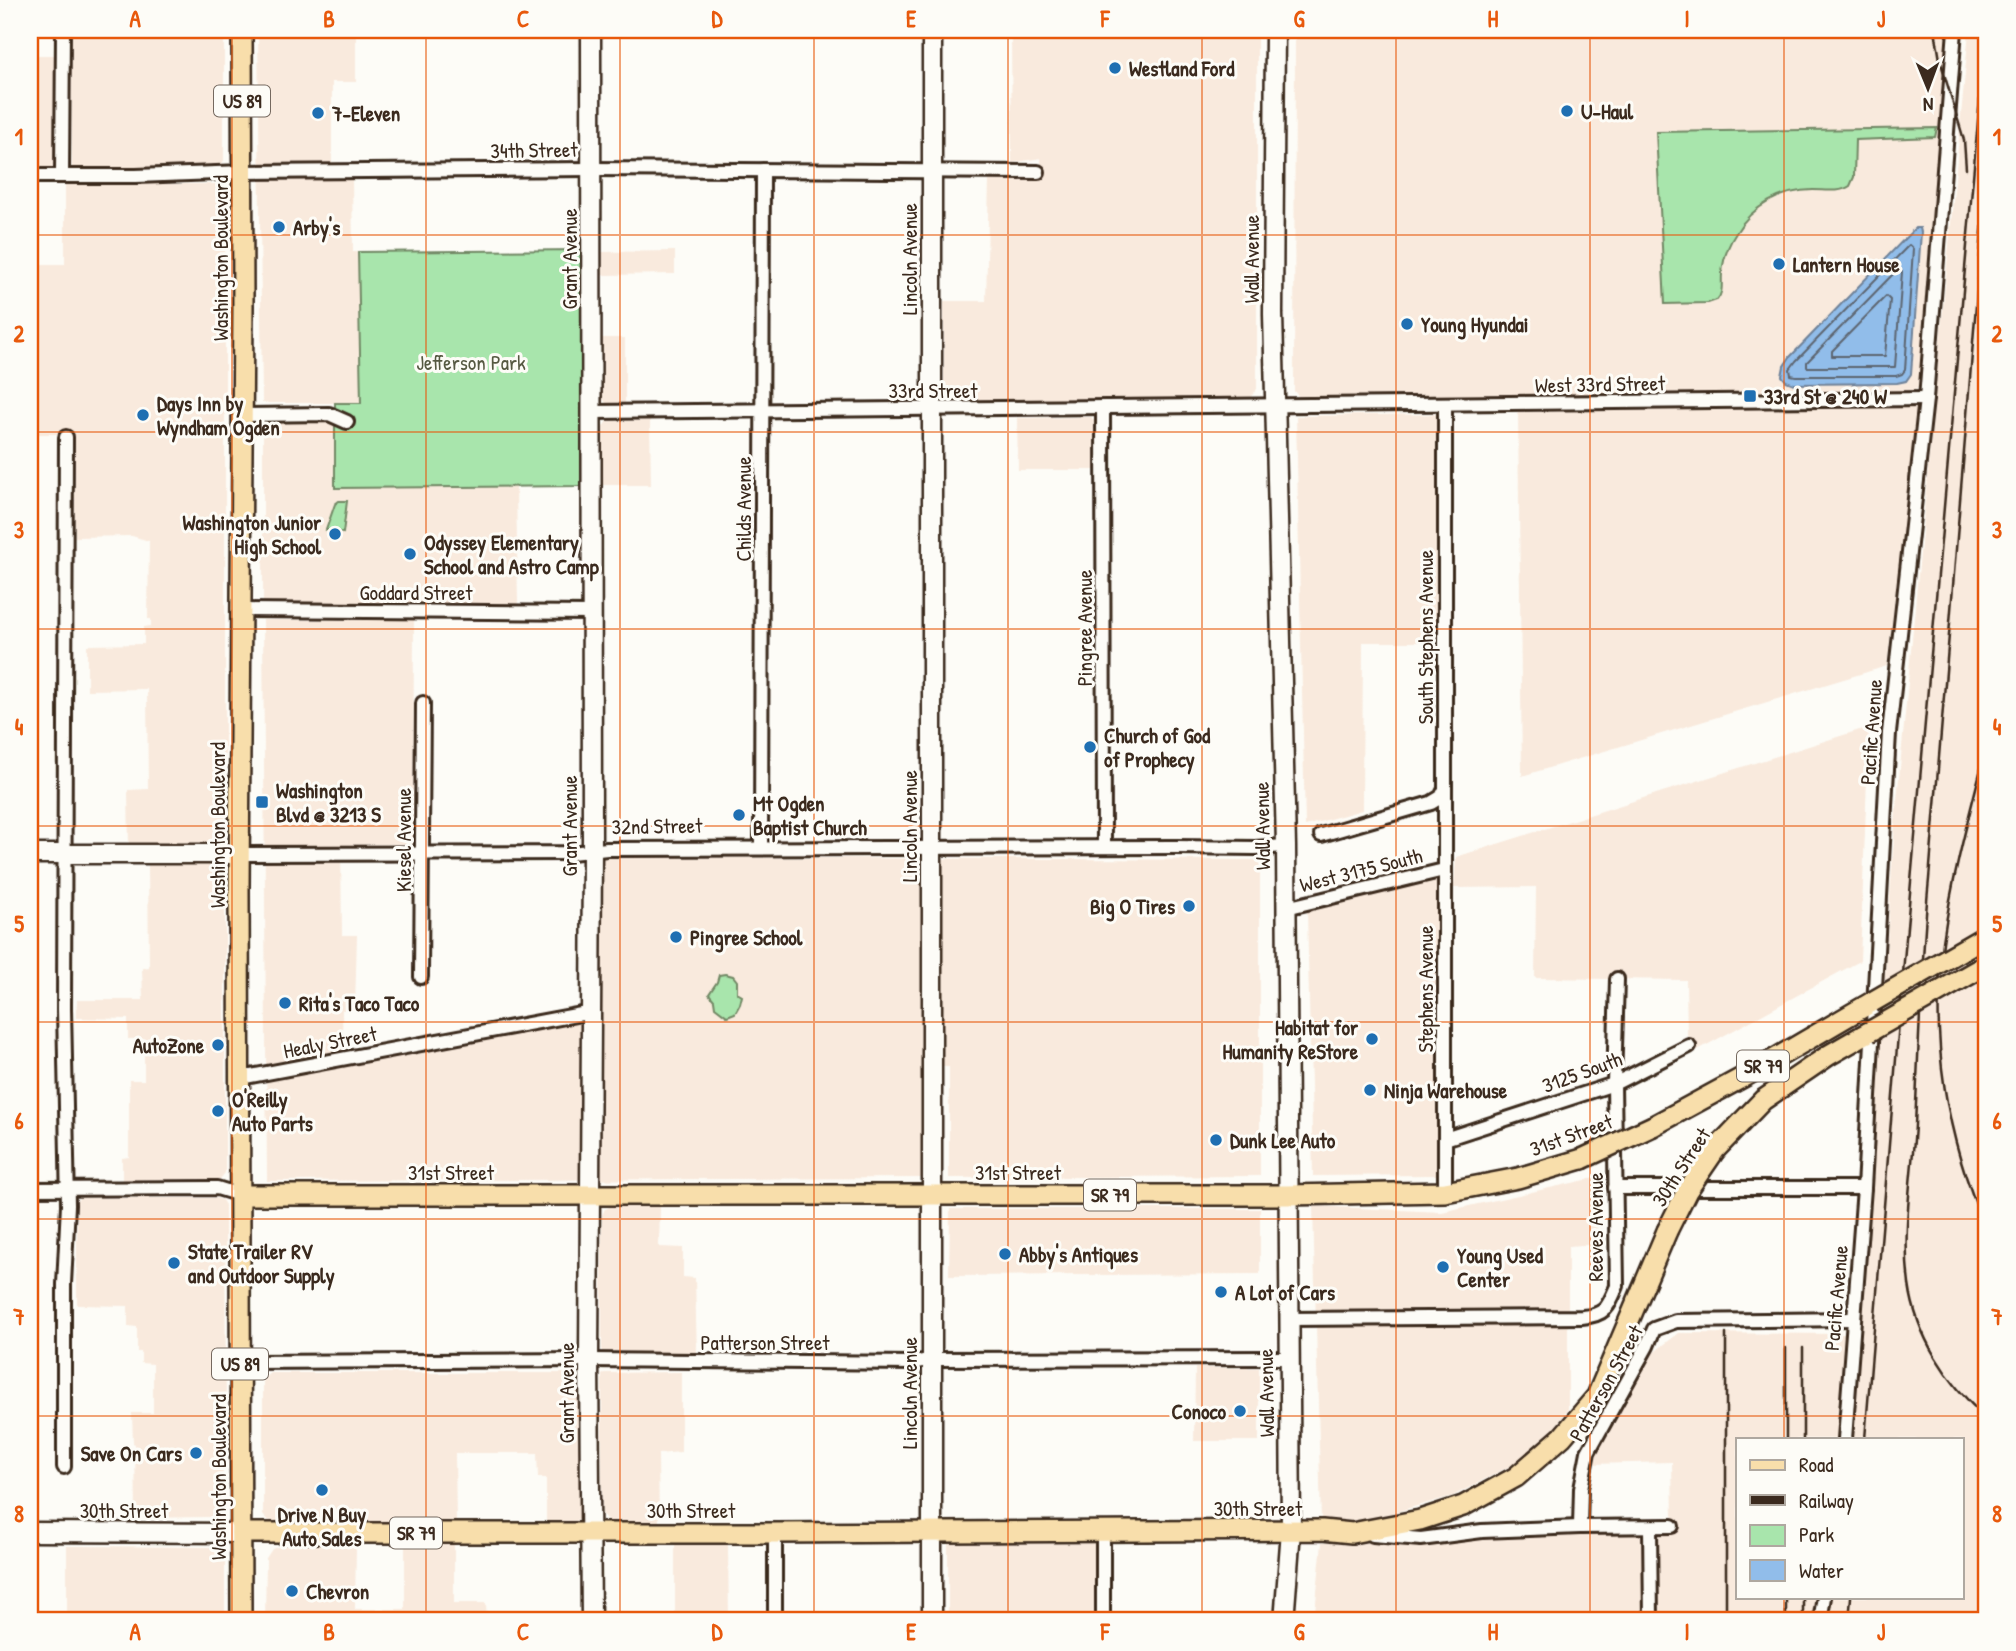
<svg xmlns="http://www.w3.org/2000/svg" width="2016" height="1651" viewBox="0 0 2016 1651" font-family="'Patrick Hand',sans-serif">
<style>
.built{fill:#f9eadd;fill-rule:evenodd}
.green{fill:#a8e5ac;stroke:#728865;stroke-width:2}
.water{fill:#91bdea;stroke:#6f8298;stroke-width:2}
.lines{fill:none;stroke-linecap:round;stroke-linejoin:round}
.shore{stroke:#5d6570;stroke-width:2}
.street-casing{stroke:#3b2a1e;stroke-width:18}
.secondary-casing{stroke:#3b2a1e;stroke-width:23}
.primary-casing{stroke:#3b2a1e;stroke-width:24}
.street{stroke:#fdfcf7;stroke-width:12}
.secondary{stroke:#fdfcf7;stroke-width:18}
.primary{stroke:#f8deab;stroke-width:19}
.rail{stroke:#3b2a1e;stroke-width:2.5}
.primary-bridge-casing{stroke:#3b2a1e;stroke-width:24;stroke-linecap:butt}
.primary-bridge{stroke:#f8deab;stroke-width:19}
.grid{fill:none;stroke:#e8590c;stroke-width:2;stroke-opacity:0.55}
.poi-dot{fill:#1f6fb2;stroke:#fdfcf7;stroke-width:2.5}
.labels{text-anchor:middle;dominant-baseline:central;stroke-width:6;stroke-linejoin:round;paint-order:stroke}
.shield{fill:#fdfcf7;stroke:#75695f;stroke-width:2}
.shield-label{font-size:19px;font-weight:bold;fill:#3b2a1e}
.poi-label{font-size:21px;font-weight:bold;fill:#3b2a1e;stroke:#fdfcf7;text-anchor:start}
.street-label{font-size:21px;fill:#3b2a1e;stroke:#fdfcf7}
.park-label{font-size:21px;fill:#565942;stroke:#fdfcf7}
.neatline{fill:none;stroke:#e8590c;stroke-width:2.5}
.grid-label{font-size:23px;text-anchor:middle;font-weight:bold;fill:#e8590c}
</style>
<rect width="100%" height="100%" fill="#fdfcf7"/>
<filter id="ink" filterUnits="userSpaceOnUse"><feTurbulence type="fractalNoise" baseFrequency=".0143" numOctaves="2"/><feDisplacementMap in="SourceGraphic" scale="14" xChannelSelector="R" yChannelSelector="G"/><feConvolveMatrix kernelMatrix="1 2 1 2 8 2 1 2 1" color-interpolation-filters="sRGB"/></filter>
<g filter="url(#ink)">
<g class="built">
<path d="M71 30H224V160L221 166 214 169H76L72 167Z"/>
<path d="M258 30H356V82H332V168L352 174 353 252H358L361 403H262Z"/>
<path d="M1011 30H1257V389L1249 399 953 401 944 395V301H986L989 180H1041V158L1012 163Z"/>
<path d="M1295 30H1951L1942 121 1920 380 1917 389 1908 393 1303 398 1298 396 1294 391Z"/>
<path d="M1969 30H1986V938L1970 983 1986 975V1621H1314L1322 1543 1644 1532 1673 1520 1672 1462 1590 1464 1653 1353 1679 1333 1853 1334 1881 1035 1895 821ZM1738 1439H1962V1597H1738Z"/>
<path d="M30 55H55V162L52 168 49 169H30Z"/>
<path d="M65 184H221L225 191V841L221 847 129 848 128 790 148 789 147 689 87 690V645L144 644V627L151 626V619H148L149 541 132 536 75 537V434H30V264H65Z"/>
<path d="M675 251V274L601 275V252Z"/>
<path d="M601 338H625V404H607L602 398Z"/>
<path d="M1918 405 1887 666 1522 776 1518 412Z"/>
<path d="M1446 414 1444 642H1363L1362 810 1305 826 1296 416Z"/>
<path d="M1091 417 1097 424V470H1018L1017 418Z"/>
<path d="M650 420 651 485H602V427L608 421Z"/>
<path d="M263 423H335V488L516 486 518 605 263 604Z"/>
<path d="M263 620H414L413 844 341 845 342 935H357L355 1008 342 1010 343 1053 586 1007 601 857 1260 860V1176L949 1178V1067H927L926 1178 267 1181Z"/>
<path d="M1869 727 1860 961 1694 1052 1687 1035 1686 980 1535 978 1536 887 1454 888 1456 857Z"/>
<path d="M148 864 215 865 223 868 225 872V1173L220 1179 122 1180V1158L129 1157V1080H144V1039H128V1019L76 1018 77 1000H143L142 968 149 967Z"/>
<path d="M1440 878 1438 1175 1313 1176 1307 910Z"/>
<path d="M1599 1177 1602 1244 1568 1246V1409L1552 1432 1512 1465 1453 1496 1363 1521 1321 1522 1313 1206 1442 1212Z"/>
<path d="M79 1198H215L222 1200 225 1205 226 1439 223 1454 222 1506 217 1514 212 1517 136 1518 135 1444 133 1443 132 1413H153V1364L141 1363V1352H137V1327L128 1326V1306L77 1305V1201Z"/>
<path d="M612 1206 660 1207 659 1247 683 1248V1277L695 1278 697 1356 604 1355 602 1353V1215L605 1209Z"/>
<path d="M950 1209H1260V1274L949 1276Z"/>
<path d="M1195 1368H1259V1441H1194Z"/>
<path d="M681 1372V1452L658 1454 659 1522 607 1521 602 1513V1375L605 1373Z"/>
<path d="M270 1373H580L581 1516 578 1520 572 1522H546V1478H538L537 1453H455L456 1522 271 1521 267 1520 263 1515V1382L264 1378Z"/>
<rect x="948" y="1538" width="149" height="83"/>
<path d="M283 1545H356L355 1609H405V1545H454V1603H486L487 1621H265L266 1558 272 1549Z"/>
<path d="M675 1545H728L729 1621H675Z"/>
<path d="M67 1546 219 1547 225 1554V1621H67Z"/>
</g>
<g class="green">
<path d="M1937 128 1935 137 1855 140 1854 177 1850 186C1840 193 1825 190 1813 190 1782 190 1752 206 1736 233 1728 245 1723 260 1722 274 1721 284 1724 292 1717 300L1708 303 1665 304 1656 132Z"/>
<path d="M582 250 581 486 335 488V403H361L358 252Z"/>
<path d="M339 501H347L343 533 326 530 335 504Z"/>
<path d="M725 974 733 976 737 981V993L742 996 740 1004 735 1013 727 1016 715 1007 714 1000 709 994 717 982 719 975Z"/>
</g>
<path class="water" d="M1915 228H1920L1921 232 1911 374 1906 381 1897 383 1794 384 1786 381 1782 376 1784 366 1790 357Z"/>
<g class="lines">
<g class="shore">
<path d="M1909 245 1913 249 1905 370 1902 374 1896 376H1796L1791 375 1790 369 1796 361Z"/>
<path d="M1899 268 1902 272 1895 367H1807V362Z"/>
<path d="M1886 296 1890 300 1885 356H1832V351Z"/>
</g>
<g class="street-casing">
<g id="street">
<path d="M30 176H136L243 172 591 169 1038 172"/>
<path d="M62 176 63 30"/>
<path d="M1103 408 1104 847"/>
<path d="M592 412 1926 399"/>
<path d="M242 415 329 414 347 422"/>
<path d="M241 610 592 613"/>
<path d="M1321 835 1431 803 1441 797 1444 791"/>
<path d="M761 848 763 170"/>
<path d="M240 854 571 853 607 849 1176 847 1255 848 1286 846"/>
<path d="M1286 908 1444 870"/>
<path d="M421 977 423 703"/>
<path d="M240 1078 592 1012"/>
<path d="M1445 1139 1614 1084 1689 1046"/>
<path d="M1615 1188H1864"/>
<path d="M30 1189 217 1188 240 1195"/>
<path d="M1445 1192V405"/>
<path d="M1288 1319 1582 1317C1606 1315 1608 1307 1617 1286L1614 1084 1617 979"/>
<path d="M240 1362 589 1360 913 1363 932 1359 1289 1358"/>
<path d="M1845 1439 1864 1188 1889 733 1926 399 1955 30"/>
<path d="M64 1467V1284L68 1205 64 1009 66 437"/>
<path d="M1580 1527 1581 1488 1588 1452 1647 1346 1654 1329 1676 1321 1853 1319"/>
<path d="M1650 1527 1651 1621"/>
<path d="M775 1533V1621"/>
<path d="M1373 1535 1421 1539 1482 1531 1580 1527 1672 1526"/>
<path d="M1103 1621V1531"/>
<path d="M1820 1621 1824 1597"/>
</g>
</g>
<g class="secondary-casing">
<g id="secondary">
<path d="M591 30 592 851 589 1360 591 1621"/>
<path d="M1275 30 1273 314 1286 846 1291 1530 1284 1621"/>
<path d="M30 854H240"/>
<path d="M30 1532 241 1533"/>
<path d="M932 1621V30"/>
</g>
</g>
<g class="primary-casing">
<g id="primary">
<path d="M1653 1126 1749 1074 1872 1002"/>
<path d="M1715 1150 1763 1100 1829 1055 1869 1032"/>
<path d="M240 1195H1287L1445 1192 1518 1178 1582 1159"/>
<path d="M241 1533H775L1322 1530 1352 1533 1420 1520 1463 1506 1516 1477 1562 1437 1597 1396 1667 1231"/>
<path d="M241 1621 239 889 243 305 242 30"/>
</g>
</g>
<use href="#street" class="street"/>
<use href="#secondary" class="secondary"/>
<use href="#primary" class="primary"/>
<g class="rail">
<path d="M1935 30 1940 60 1964 140 1966 169"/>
<path d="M1986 183C1967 415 1948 647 1929 879 1921 961 1919 1043 1915 1125 1912 1178 1902 1231 1909 1284 1916 1336 1947 1383 1986 1418"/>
<path d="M1986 749C1970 812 1952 877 1943 942 1930 1040 1946 1138 1986 1228"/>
<path d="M1786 1348V1439"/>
<path d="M1803 1348V1439"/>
<path d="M1865 1439 1904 961 1986 30"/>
<path d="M1786 1597V1621"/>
<path d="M1803 1597V1621"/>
<path d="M1726 1621V1334"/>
<path d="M1849 1621 1851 1597"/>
</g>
<g class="primary-bridge-casing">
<g id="primary-bridge">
<path d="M1872 1002 1986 936"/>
<path d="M1869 1032 1986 965"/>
<path d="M1582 1159 1653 1126"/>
<path d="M1667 1231 1687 1191 1715 1150"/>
</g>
</g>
<use href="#primary-bridge" class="primary-bridge"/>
</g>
</g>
<path class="grid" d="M232 30V1621M426 30V1621M620 30V1621M814 30V1621M1008 30V1621M1202 30V1621M1396 30V1621M1590 30V1621M1784 30V1439M30 235H1986M30 432H1986M30 629H1986M30 826H1986M30 1022H1986M30 1219H1986M30 1416H1986M1784 1597V1621"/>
<g class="poi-dot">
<circle cx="1115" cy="68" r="7"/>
<circle cx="1567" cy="111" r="7"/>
<circle cx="318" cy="113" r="7"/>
<circle cx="279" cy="227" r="7"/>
<circle cx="1779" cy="264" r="7"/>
<circle cx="1407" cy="324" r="7"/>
<rect x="1743" y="389" width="14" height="14" rx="3.5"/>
<circle cx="143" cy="415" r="7"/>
<circle cx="335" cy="534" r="7"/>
<circle cx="410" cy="554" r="7"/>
<circle cx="1090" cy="747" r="7"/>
<rect x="255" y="795" width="14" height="14" rx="3.5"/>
<circle cx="739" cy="815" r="7"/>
<circle cx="1189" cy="906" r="7"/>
<circle cx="676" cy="937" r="7"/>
<circle cx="285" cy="1003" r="7"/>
<circle cx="1372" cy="1039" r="7"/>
<circle cx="218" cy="1045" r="7"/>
<circle cx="1370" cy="1090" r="7"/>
<circle cx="218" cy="1111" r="7"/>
<circle cx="1216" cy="1140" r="7"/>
<circle cx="1005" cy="1254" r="7"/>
<circle cx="174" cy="1263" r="7"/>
<circle cx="1443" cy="1267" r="7"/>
<circle cx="1221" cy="1292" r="7"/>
<circle cx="1240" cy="1411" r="7"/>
<circle cx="196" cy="1453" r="7"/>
<circle cx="322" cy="1490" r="7"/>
<circle cx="292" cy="1591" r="7"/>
</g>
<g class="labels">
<g class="shield">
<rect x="214" y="85.5" width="56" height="31" rx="5"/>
<rect x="1737" y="1050.5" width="52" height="31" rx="5"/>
<rect x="1084" y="1179.5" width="52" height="31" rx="5"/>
<rect x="212" y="1348.5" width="56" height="31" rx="5"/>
<rect x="390" y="1517.5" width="52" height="31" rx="5"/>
</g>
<g class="shield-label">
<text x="242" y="101">US 89</text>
<text x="1763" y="1066">SR 79</text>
<text x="1110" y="1195">SR 79</text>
<text x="240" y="1364">US 89</text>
<text x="416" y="1533">SR 79</text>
</g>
<g class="poi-label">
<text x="1129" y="68">Westland Ford</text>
<text x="1581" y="111">U-Haul</text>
<text x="332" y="113">7-Eleven</text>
<text x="293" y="227">Arby's</text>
<text x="1793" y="264">Lantern House</text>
<text x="1421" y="324">Young Hyundai</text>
<text x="1764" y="396">33rd St @ 240 W</text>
<text x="157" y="403">Days Inn by<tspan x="157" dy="24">Wyndham Ogden</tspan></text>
<text x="321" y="522" text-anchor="end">Washington Junior<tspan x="321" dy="24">High School</tspan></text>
<text x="424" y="542">Odyssey Elementary<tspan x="424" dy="24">School and Astro Camp</tspan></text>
<text x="1104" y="735">Church of God<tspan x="1104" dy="24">of Prophecy</tspan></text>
<text x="276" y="790">Washington<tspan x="276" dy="24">Blvd @ 3213 S</tspan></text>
<text x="753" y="803">Mt Ogden<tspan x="753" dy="24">Baptist Church</tspan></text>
<text x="1175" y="906" text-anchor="end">Big O Tires</text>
<text x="690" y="937">Pingree School</text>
<text x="299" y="1003">Rita's Taco Taco</text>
<text x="1358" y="1027" text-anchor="end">Habitat for<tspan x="1358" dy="24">Humanity ReStore</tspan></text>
<text x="204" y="1045" text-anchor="end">AutoZone</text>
<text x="1384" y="1090">Ninja Warehouse</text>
<text x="232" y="1099">O'Reilly<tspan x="232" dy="24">Auto Parts</tspan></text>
<text x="1230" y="1140">Dunk Lee Auto</text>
<text x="188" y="1251">State Trailer RV<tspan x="188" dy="24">and Outdoor Supply</tspan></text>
<text x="1019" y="1254">Abby's Antiques</text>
<text x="1457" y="1255">Young Used<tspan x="1457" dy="24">Center</tspan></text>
<text x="1235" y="1292">A Lot of Cars</text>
<text x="1226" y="1411" text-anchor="end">Conoco</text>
<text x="182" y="1453" text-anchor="end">Save On Cars</text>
<text x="322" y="1514" text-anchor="middle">Drive N Buy<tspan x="322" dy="24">Auto Sales</tspan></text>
<text x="306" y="1591">Chevron</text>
</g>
<g class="street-label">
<text transform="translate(534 150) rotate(-1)">34th Street</text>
<text transform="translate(220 258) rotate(-90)">Washington Boulevard</text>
<text transform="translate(569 259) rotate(-90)">Grant Avenue</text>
<text transform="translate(909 259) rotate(-90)">Lincoln Avenue</text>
<text transform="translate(1251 259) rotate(-90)">Wall Avenue</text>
<text transform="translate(1600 384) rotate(-1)">West 33rd Street</text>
<text x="933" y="390">33rd Street</text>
<text transform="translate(743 509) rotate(-90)">Childs Avenue</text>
<text x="416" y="592">Goddard Street</text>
<text transform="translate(1084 628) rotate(-90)">Pingree Avenue</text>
<text transform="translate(1425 637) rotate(-90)">South Stephens Avenue</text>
<text transform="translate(1871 732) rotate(-86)">Pacific Avenue</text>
<text transform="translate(217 825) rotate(-90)">Washington Boulevard</text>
<text transform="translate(569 826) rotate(-90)">Grant Avenue</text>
<text transform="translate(657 826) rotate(-1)">32nd Street</text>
<text transform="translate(909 826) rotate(-90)">Lincoln Avenue</text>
<text transform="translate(1262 826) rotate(-91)">Wall Avenue</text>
<text transform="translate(403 840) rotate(-90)">Kiesel Avenue</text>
<text transform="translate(1361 870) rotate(-14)">West 3175 South</text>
<text transform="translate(1425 989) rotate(-90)">Stephens Avenue</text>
<text transform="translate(330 1042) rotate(-11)">Healy Street</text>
<text transform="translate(1582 1072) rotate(-20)">3125 South</text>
<text transform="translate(1571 1135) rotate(-20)">31st Street</text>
<text transform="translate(1681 1167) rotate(-57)">30th Street</text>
<text x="451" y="1172">31st Street</text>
<text x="1018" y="1172">31st Street</text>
<text transform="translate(1595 1227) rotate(-90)">Reeves Avenue</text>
<text transform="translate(1836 1298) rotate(-85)">Pacific Avenue</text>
<text x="765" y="1342">Patterson Street</text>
<text transform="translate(1606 1383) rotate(-61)">Patterson Street</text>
<text transform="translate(566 1393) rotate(-90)">Grant Avenue</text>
<text transform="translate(909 1393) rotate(-90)">Lincoln Avenue</text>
<text transform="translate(1266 1393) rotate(-91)">Wall Avenue</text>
<text transform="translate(218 1477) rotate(-90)">Washington Boulevard</text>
<text x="1258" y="1508">30th Street</text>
<text x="124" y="1510">30th Street</text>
<text x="691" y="1510">30th Street</text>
</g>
<g class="park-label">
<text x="471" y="362">Jefferson Park</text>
</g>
</g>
<rect width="2016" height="1651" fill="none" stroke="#fdfcf7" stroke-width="77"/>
<rect x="1736" y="1438" width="228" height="161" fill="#fdfcf7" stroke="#afa8a0" stroke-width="2"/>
<rect x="1750" y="1460" width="35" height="10" fill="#f8deab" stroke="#afa8a0" stroke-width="2"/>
<text x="1799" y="1472" font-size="21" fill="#3b2a1e">Road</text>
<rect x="1750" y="1495" width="35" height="10" fill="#3b2a1e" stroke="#afa8a0" stroke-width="2"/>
<text x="1799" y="1508" font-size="21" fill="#3b2a1e">Railway</text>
<rect x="1750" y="1525" width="35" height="21" fill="#a8e5ac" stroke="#afa8a0" stroke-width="2"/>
<text x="1799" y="1542" font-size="21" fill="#3b2a1e">Park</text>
<rect x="1750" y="1560" width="35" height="21" fill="#91bdea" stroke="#afa8a0" stroke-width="2"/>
<text x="1799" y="1578" font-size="21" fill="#3b2a1e">Water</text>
<g transform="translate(1928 88) rotate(179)" stroke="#fdfcf7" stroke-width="5" paint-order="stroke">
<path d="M0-5L12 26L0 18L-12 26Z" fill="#3b2a1e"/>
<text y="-10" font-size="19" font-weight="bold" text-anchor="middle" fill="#3b2a1e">N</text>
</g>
<rect x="38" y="38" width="1940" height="1574" class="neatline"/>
<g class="grid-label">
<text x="135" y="27">A</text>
<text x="329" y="27">B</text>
<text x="523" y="27">C</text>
<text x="717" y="27">D</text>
<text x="911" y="27">E</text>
<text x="1105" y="27">F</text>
<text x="1299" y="27">G</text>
<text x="1493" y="27">H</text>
<text x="1687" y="27">I</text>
<text x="1881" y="27">J</text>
<text x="19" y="145">1</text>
<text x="1997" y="145">1</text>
<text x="19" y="342">2</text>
<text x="1997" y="342">2</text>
<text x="19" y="538">3</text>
<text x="1997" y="538">3</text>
<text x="19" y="735">4</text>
<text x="1997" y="735">4</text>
<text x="19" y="932">5</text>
<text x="1997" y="932">5</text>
<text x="19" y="1129">6</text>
<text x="1997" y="1129">6</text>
<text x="19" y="1325">7</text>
<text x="1997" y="1325">7</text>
<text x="19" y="1522">8</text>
<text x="1997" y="1522">8</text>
<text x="135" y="1640">A</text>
<text x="329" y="1640">B</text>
<text x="523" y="1640">C</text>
<text x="717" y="1640">D</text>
<text x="911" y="1640">E</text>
<text x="1105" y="1640">F</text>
<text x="1299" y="1640">G</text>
<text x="1493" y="1640">H</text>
<text x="1687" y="1640">I</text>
<text x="1881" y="1640">J</text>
</g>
</svg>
